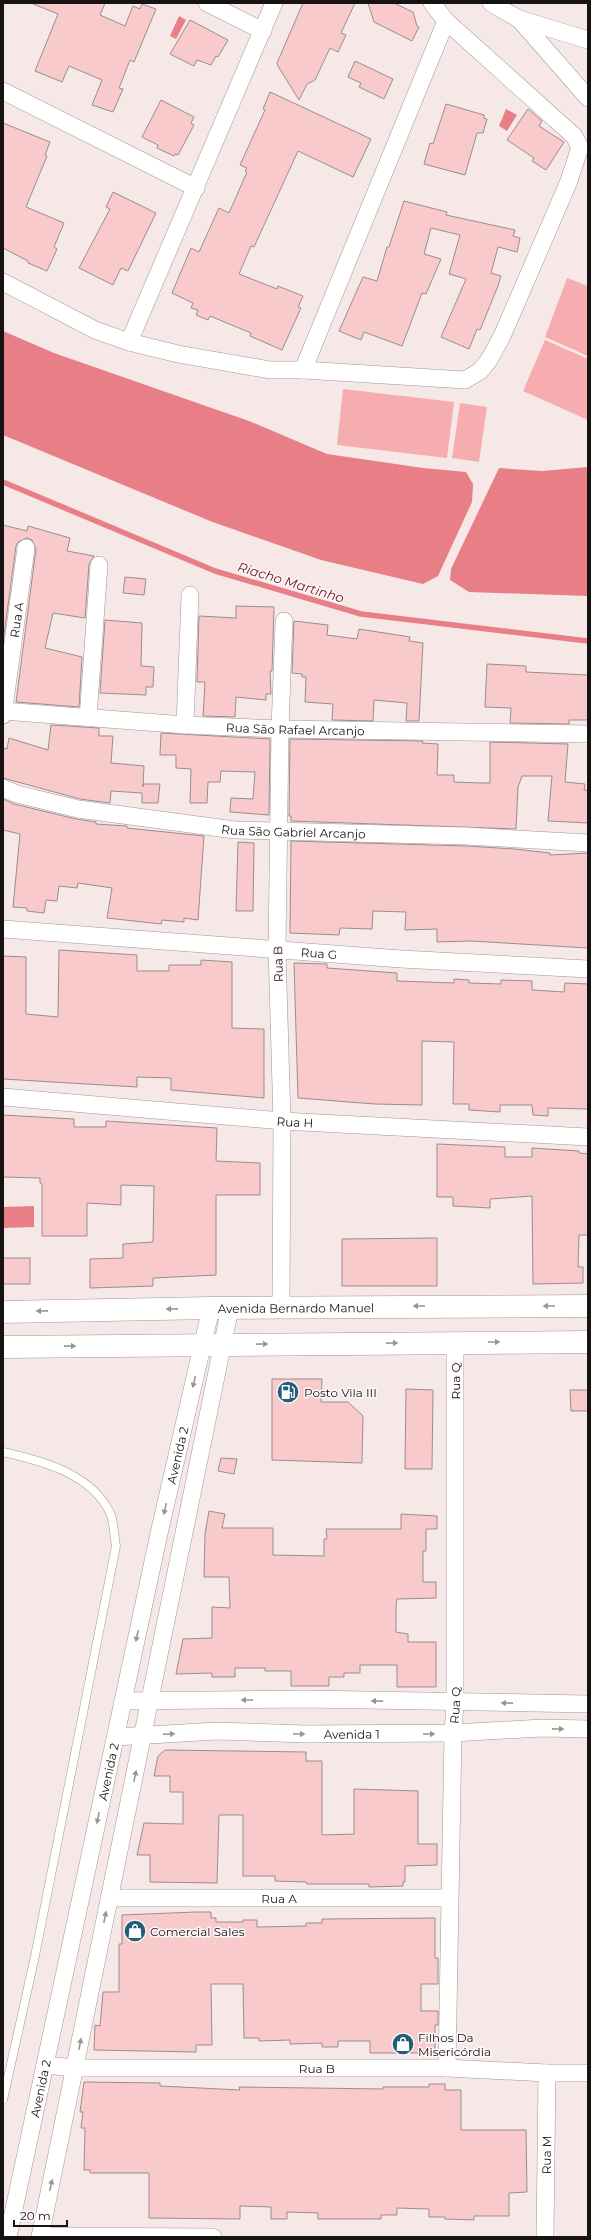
<svg xmlns="http://www.w3.org/2000/svg" width="591" height="2240" viewBox="0 0 591 2240" font-family="Montserrat,sans-serif">
<style>
.green{fill:#f5adb0}
.water{fill:#e87f87}
.lines{fill:none;stroke-linecap:round;stroke-linejoin:round}
.stream{stroke:#e87f87;stroke-width:5.5}
.building{fill:#f8cacc;stroke:#9b8d8d}
.lane-casing{stroke:#a49596;stroke-width:9}
.street-casing{stroke:#a49596;stroke-width:18}
.primary-casing{stroke:#a49596;stroke-width:23}
.lane{stroke:#fff;stroke-width:8}
.street{stroke:#fff;stroke-width:17}
.primary{stroke:#fff;stroke-width:22}
.oneway{fill:#979595}
.labels{text-anchor:middle;dominant-baseline:central;stroke-width:3;stroke-linejoin:round;paint-order:stroke}
.street-label{font-size:12px;fill:#181313;stroke:#fef8f8}
.poi-label{font-size:12px;fill:#181313;stroke:#fef8f8;text-anchor:start}
.water-label{font-size:13px;font-style:italic;fill:#701124;stroke:#fef8f8}
</style>
<rect width="100%" height="100%" fill="#f7e8e8"/>
<g class="green">
<path d="M567 278 588 286V356L545 337Z"/>
<path d="M545 340 588 359V420L523 391Z"/>
<path d="M343 389 454 402 447 458 337 445Z"/>
<path d="M460 403 487 407 479 462 452 458Z"/>
</g>
<g class="water">
<path d="M179 16 186 20 176 39 170 36Z"/>
<path d="M506 109 517 115 507 131 499 126Z"/>
<path d="M3 331 54 353 249 421 327 454 423 468 466 472 473 484 472 502 438 576 423 584 321 560 210 521 3 435Z"/>
<path d="M588 467V596L469 592 450 580 451 569 499 468 542 471Z"/>
<path d="M34 1206V1227L3 1228V1207Z"/>
</g>
<g class="lines">
<path class="stream" d="M3 482 215 571 361 614 588 641"/>
</g>
<g class="building">
<path d="M31 3H105L100 15 125 26 133 6 140 9 142 4 156 9 134 62 130 60 119 88 123 89 113 112 92 105 102 80 69 66 62 82 35 71 58 14Z"/>
<path d="M303 3H355L341 33 346 35 338 52 330 48 315 80 307 84 299 100 278 66 277 63Z"/>
<path d="M368 3H394L413 12 417 26 419 27 412 41 374 22Z"/>
<path d="M190 20 228 40 218 57 216 56 211 65 197 60 194 66 170 54Z"/>
<path d="M355 61 393 79 384 99 359 87 361 83 348 77Z"/>
<path d="M270 92 371 139 353 177 298 151 254 247 251 246 239 274 277 289 278 286 303 296 298 307 301 308 282 350 250 336 251 333 210 316 208 320 196 315 198 310 191 308 193 303 172 293 191 248 199 252 219 208 229 213 247 172 245 171 247 168 240 165 265 110 263 109Z"/>
<path d="M161 100 194 117 191 123 194 125 178 155 175 154 174 156 157 148 158 145 142 137Z"/>
<path d="M446 104 484 115V118L487 119 483 133H477L465 175 424 164 430 143 433 144Z"/>
<path d="M528 109 542 121 539 126 564 142 546 170 532 161 534 158 507 140Z"/>
<path d="M3 123 50 142 45 155 47 156 26 207 64 223 54 247 57 249 47 271 28 263V261L3 248Z"/>
<path d="M113 192 156 213 128 271 121 268 113 285 79 268 110 209 106 207Z"/>
<path d="M404 201 447 212 446 215 515 230 513 236 520 238 517 252 498 247 491 273 501 276 498 286 480 330 477 329 469 349 441 337 466 279 449 274 460 235 431 228 424 254 441 259 426 294 422 293 402 346 364 332 361 340 339 331 363 277 377 281 387 247H389Z"/>
<path d="M3 525 27 531 28 526 70 538 67 551 94 556 89 564 85 618 53 613 45 648 82 657 79 707 16 702 36 549 32 540 27 538 18 542 16 546 3 642Z"/>
<path d="M125 577 146 579 144 595 123 593Z"/>
<path d="M236 606 274 607 272 671H270L271 694H266V700L236 697 235 717 203 716 205 682H197L199 616 236 618Z"/>
<path d="M105 620 142 623 141 666 154 667 153 687H146V695L100 693Z"/>
<path d="M294 621 328 625 327 635 357 639 359 629 410 637 409 641 423 643 419 721H406L407 703 374 700 373 721 332 720 333 704 305 702 306 677H302V674L292 673Z"/>
<path d="M487 664 526 666V672L588 675V720H569V724L510 723 511 708 485 707Z"/>
<path d="M51 725 99 728V736H113L111 763 144 766 143 787V784H160L158 803H142V793L111 791 110 803 80 799 3 778V748L7 749 9 738 48 750Z"/>
<path d="M161 733 270 739 269 815 230 812 231 798 253 799 255 772 221 771 220 782H208L207 803H190L191 769 176 768V755H160Z"/>
<path d="M290 739 423 741 422 743 438 744 437 775H454V782L480 783H490V742L568 744 565 782 585 784 584 790H588V823L548 821 552 776H522L518 787 516 829 291 821V816H289Z"/>
<path d="M3 799 14 804 76 819 96 822V824L127 826V828L204 836 198 920 184 918V922L162 920 161 924 107 918 112 888 78 883 77 888 59 886 57 901 46 900 44 913 27 911V908L13 907 20 834 3 830Z"/>
<path d="M291 841 466 846 515 849 550 853V855L588 853V948L471 941 437 942V929L405 930 406 912 373 911 372 929 340 928 339 935 290 933Z"/>
<path d="M238 842 254 843 253 911H236Z"/>
<path d="M59 950 137 955V971H169V965H201V960L232 962V1028L264 1029V1098L171 1090V1078L137 1077V1087L3 1079V956L26 957V1014L58 1017Z"/>
<path d="M294 963 327 964V968L397 973V981L454 983V979L469 980V983L501 984V980L532 981V990L564 992 565 983 588 984V1109L548 1108V1116L533 1115 532 1105H500V1112L469 1110V1104H453L454 1042 422 1041V1105L375 1104 298 1098Z"/>
<path d="M3 1115 74 1119V1127H106V1121L217 1128 216 1161 260 1163V1195H216V1275L153 1278V1286L90 1288V1259L123 1258V1244L153 1242 154 1186 121 1185V1205L87 1203V1236H42V1184L40 1183V1178L3 1177Z"/>
<path d="M437 1144 505 1147V1157H532V1148L579 1151V1153L588 1154V1235H579L578 1267H583V1283L533 1284 532 1196 490 1199V1208L453 1206V1197H437Z"/>
<path d="M437 1238V1286H342V1239Z"/>
<rect x="3" y="1258" width="27" height="26"/>
<path d="M272 1379H322L321 1402H348L363 1416 362 1463 272 1460Z"/>
<path d="M406 1389 433 1390 432 1469H405Z"/>
<path d="M570 1390H588V1411H571Z"/>
<path d="M221 1458 237 1459 234 1474 218 1471Z"/>
<path d="M209 1511 225 1514 222 1528H273V1555L324 1556V1539H327L326 1529H401V1514L437 1516V1529H426V1551H423V1582H436V1598L397 1599 396 1607V1632L408 1634V1642H436V1687H397V1665H360V1673H344V1677H329V1686H291V1671H265V1668H235V1677H212V1673L176 1674 183 1639 212 1638V1607L230 1608 229 1577H204L205 1534Z"/>
<path d="M165 1750 306 1752V1761H322V1835L354 1834V1789L418 1791V1844H437V1865L405 1866V1882H403V1886L369 1887V1884H307L306 1882 275 1881V1876H243V1815H219L217 1883 150 1882V1855H137L144 1823 183 1824V1792H170V1776H154L158 1756Z"/>
<path d="M195 1912H211V1918H216V1922H243V1920H257V1927L306 1926V1923H322V1919L435 1918V1958H438V1984H421V2011H438V2025H435V2053H370V2041H338V2047H322V2043L290 2044V2040L259 2041V2038H244L243 1984H211L212 2045H196V2052L94 2050 95 2025 100 2026 103 1992H119V1944H122V1915Z"/>
<path d="M84 2082 160 2083V2086L240 2090 239 2087 383 2089V2087H429V2084H445V2090H461V2130H526L527 2192 509 2193V2216H474V2220L445 2219V2217H429V2209L397 2208V2215H381V2219H318V2213L287 2212V2219H271V2207L240 2206V2219L149 2218V2173H90V2170H84L85 2128H81L83 2112H80Z"/>
</g>
<g class="lines">
<g class="lane-casing">
<path id="lane" d="M3 1452C43 1461 93 1474 111 1515 114 1524 114 1536 116 1546L35 1956 3 2100"/>
</g>
<g class="street-casing">
<g id="street">
<path d="M207 3 263 31"/>
<path d="M491 3 519 19 588 98"/>
<path d="M519 19 588 40"/>
<path d="M3 91 196 188"/>
<path d="M3 282 95 330 129 342 178 354 270 370H303L465 380 480 371 489 360 503 334 569 181 580 147 574 136 446 21 432 3"/>
<path d="M129 342 274 3"/>
<path d="M303 370 446 21"/>
<path id="s1" d="M3 711 185 725 280 729 588 734"/>
<path id="s2" d="M3 715 26 548"/>
<path d="M88 718 99 565"/>
<path d="M185 725 190 595"/>
<path id="s3" d="M3 788 17 794 78 809 235 830 466 836 588 843"/>
<path id="s4" d="M3 929 401 959 588 969"/>
<path id="s5" d="M3 1097 282 1121 588 1137"/>
<path d="M281 1307 282 1121 277 949 280 729 284 621"/>
<path d="M123 1701 308 1699 588 1704"/>
<path id="s6" d="M116 1737 216 1731 305 1734 453 1733 542 1728 588 1729"/>
<path id="s7" d="M109 1898H449"/>
<path id="s8" d="M45 2065 75 2068H447L547 2073H588"/>
<path id="s9" d="M447 2068 453 1733 455 1703V1342"/>
<path d="M40 2236 213 2237"/>
<path id="s10" d="M8 2237 160 1529 211 1308"/>
<path d="M40 2237 230 1308"/>
<path id="s11" d="M545 2237 547 2073"/>
</g>
</g>
<g class="primary-casing">
<g id="primary">
<path id="s12" d="M3 1312 211 1308 588 1306"/>
<path d="M3 1347 588 1342"/>
</g>
</g>
<use href="#lane" class="lane"/>
<use href="#street" class="street"/>
<use href="#primary" class="primary"/>
</g>
<defs><path id="oneway-solid" d="M-6-.8H1V-3.2L6.5 0L1 3.2V.8H-6Z"/></defs>
<g class="oneway">
<use href="#oneway-solid" transform="translate(419 1306) rotate(180)"/>
<use href="#oneway-solid" transform="translate(549 1306) rotate(180)"/>
<use href="#oneway-solid" transform="translate(172 1309) rotate(179)"/>
<use href="#oneway-solid" transform="translate(42 1311) rotate(179)"/>
<use href="#oneway-solid" transform="translate(494 1342)"/>
<use href="#oneway-solid" transform="translate(392 1343) rotate(-1)"/>
<use href="#oneway-solid" transform="translate(262 1344) rotate(-1)"/>
<use href="#oneway-solid" transform="translate(70 1346) rotate(-1)"/>
<use href="#oneway-solid" transform="translate(194 1382) rotate(103)"/>
<use href="#oneway-solid" transform="translate(165 1509) rotate(103)"/>
<use href="#oneway-solid" transform="translate(137 1636) rotate(102)"/>
<use href="#oneway-solid" transform="translate(247 1700) rotate(180)"/>
<use href="#oneway-solid" transform="translate(377 1701) rotate(-179)"/>
<use href="#oneway-solid" transform="translate(507 1703) rotate(-179)"/>
<use href="#oneway-solid" transform="translate(558 1729) rotate(1)"/>
<use href="#oneway-solid" transform="translate(169 1734) rotate(-3)"/>
<use href="#oneway-solid" transform="translate(299 1734) rotate(2)"/>
<use href="#oneway-solid" transform="translate(429 1734)"/>
<use href="#oneway-solid" transform="translate(135 1776) rotate(-78)"/>
<use href="#oneway-solid" transform="translate(98 1818) rotate(102)"/>
<use href="#oneway-solid" transform="translate(105 1917) rotate(-79)"/>
<use href="#oneway-solid" transform="translate(80 2044) rotate(-79)"/>
<use href="#oneway-solid" transform="translate(51 2185) rotate(-78)"/>
</g>
<defs>
<g id="fuel-disc" transform="scale(1.15)"><circle r="9.5" fill="#225f76" stroke="#fef8f8"/><path d="M-5.5-6h7V0h2V4h1.3V-2.5L3-4.5l.8-.8L6-3V5H2.5V1h-1V6h-7ZM-4.2-4.7v3.2H.2V-4.7Z" fill="#fff"/></g>
<g id="shop-disc" transform="scale(1.15)"><circle r="9.5" fill="#225f76" stroke="#fef8f8"/><path d="M-5-2.5h2.3a2.7 3.5 0 0 1 5.4 0H5L5.5 6h-11ZM-1.5-2.5h3a1.5 2.3 0 0 0-3 0Z" fill="#fff"/></g>
</defs>
<g fill-rule="evenodd">
<use href="#fuel-disc" x="288" y="1392"/>
<use href="#shop-disc" x="135" y="1931"/>
<use href="#shop-disc" x="403" y="2044"/>
</g>
<g class="labels">
<g class="street-label">
<text stroke="none"><textPath href="#s2" startOffset="96">Rua A</textPath></text>
<text stroke="none"><textPath href="#s1" startOffset="293">Rua São Rafael Arcanjo</textPath></text>
<text stroke="none"><textPath href="#s3" startOffset="295">Rua São Gabriel Arcanjo</textPath></text>
<text stroke="none"><textPath href="#s4" startOffset="317">Rua G</textPath></text>
<text transform="translate(278 964) rotate(-91)">Rua B</text>
<text stroke="none"><textPath href="#s5" startOffset="293">Rua H</textPath></text>
<text stroke="none"><textPath href="#s12" startOffset="293">Avenida Bernardo Manuel</textPath></text>
<text transform="translate(455 1381) rotate(-90)">Rua Q</text>
<text stroke="none"><textPath href="#s10" startOffset="800">Avenida 2</textPath></text>
<text stroke="none"><textPath href="#s9" startOffset="363">Rua Q</textPath></text>
<text stroke="none"><textPath href="#s6" startOffset="236">Avenida 1</textPath></text>
<text stroke="none"><textPath href="#s10" startOffset="476">Avenida 2</textPath></text>
<text stroke="none"><textPath href="#s7" startOffset="170">Rua A</textPath></text>
<text stroke="none"><textPath href="#s8" startOffset="272">Rua B</textPath></text>
<text stroke="none"><textPath href="#s10" startOffset="152">Avenida 2</textPath></text>
<text stroke="none"><textPath href="#s11" startOffset="82">Rua M</textPath></text>
</g>
<g class="poi-label">
<text x="304" y="1392">Posto Vila III</text>
<text x="150" y="1931">Comercial Sales</text>
<text x="418" y="2037">Filhos Da<tspan x="418" dy="14">Misericórdia</tspan></text>
</g>
<g class="water-label">
<text transform="translate(291 582) rotate(17)">Riacho Martinho</text>
</g>
</g>
<rect width="591" height="2240" fill="none" stroke="#181313" stroke-width="8"/>
<path d="M14 2220v6h53v-6" fill="none" stroke="#181313" stroke-width="2"/>
<text x="20" y="2220" font-size="12" fill="#181313" stroke="#fef8f8" stroke-width="3" paint-order="stroke">20 m</text>
</svg>
